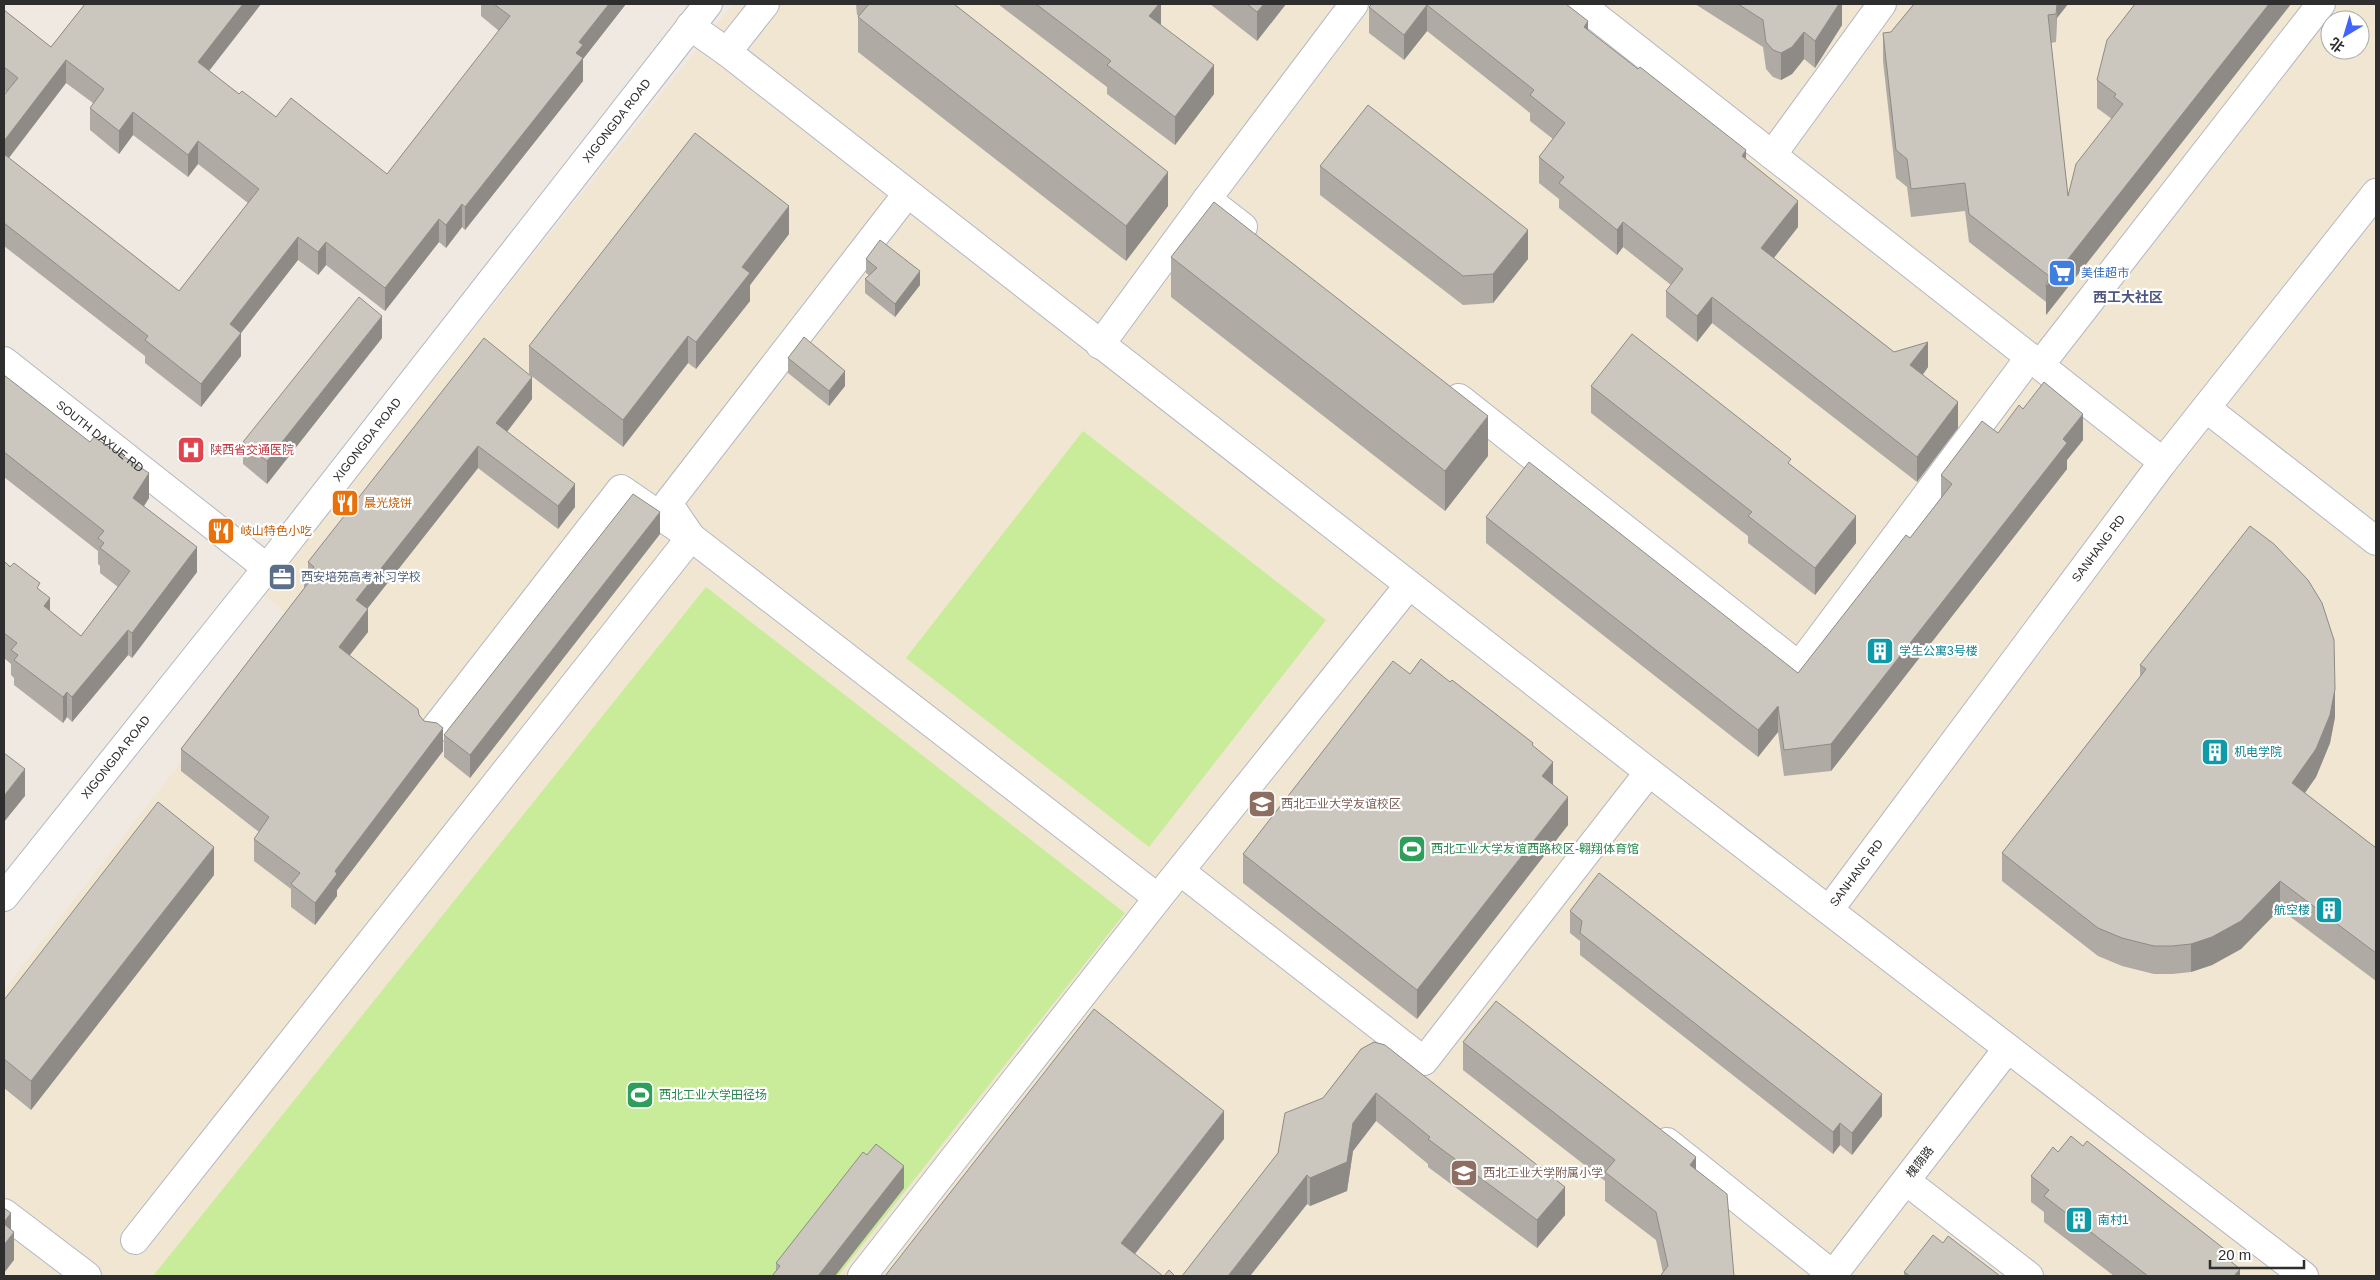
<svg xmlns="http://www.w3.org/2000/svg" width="2380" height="1280" viewBox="0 0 2380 1280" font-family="Arial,'Noto Sans SC',sans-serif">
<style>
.education{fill:#f0e6d1;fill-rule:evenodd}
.pitch{fill:#c9ec9a}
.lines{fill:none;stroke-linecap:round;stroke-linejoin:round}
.minor-casing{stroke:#b4b7c1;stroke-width:30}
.minor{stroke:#fff;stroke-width:28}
.wall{fill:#afaba4;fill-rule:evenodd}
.shaded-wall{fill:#8e8b86}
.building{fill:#cbc7bf;stroke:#8e8b86}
.labels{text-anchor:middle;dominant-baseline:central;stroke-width:4.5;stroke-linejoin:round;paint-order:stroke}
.street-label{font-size:12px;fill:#2e2e2e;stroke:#fff}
.shop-label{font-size:12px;fill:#366cbe;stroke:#fff;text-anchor:start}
.health-label{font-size:12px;fill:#be3a42;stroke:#fff;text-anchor:start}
.food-label{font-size:12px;fill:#c56008;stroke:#fff;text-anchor:start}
.service-label{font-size:12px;fill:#4e5e75;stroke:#fff;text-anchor:start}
.culture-label{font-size:12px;fill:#0d838f;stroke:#fff;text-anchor:start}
.education-label{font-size:12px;fill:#785e54;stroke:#fff;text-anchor:start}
.leisure-label{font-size:12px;fill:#27864d;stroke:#fff;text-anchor:start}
.neighbourhood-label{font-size:14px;font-weight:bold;fill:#4d5680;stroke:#fff}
</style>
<rect width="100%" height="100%" fill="#efe9e1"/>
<path class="education" d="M733 4H2376V1276H4V990L293 618 263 594ZM2330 20H2360V50H2330Z"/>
<g class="pitch">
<path d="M1083 431 1326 620 1149 847 906 658Z"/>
<path d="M706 587 1125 913 838 1276H153Z"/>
</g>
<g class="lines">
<g class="minor-casing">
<g id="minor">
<path d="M1580 4 2163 462"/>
<path d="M690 26 727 52 1649 772 2304 1276"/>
<path d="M727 52 765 4"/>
<path d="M1772 155 1882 4"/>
<path d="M1207 199 1243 227"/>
<path d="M1100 345 1207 199 1354 4"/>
<path id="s1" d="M4 361 267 568"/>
<path d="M2040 365 2321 4"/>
<path d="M1459 398 1799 666 2030 357"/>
<path d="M2206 408 2376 541"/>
<path d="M433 731 621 489 691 537 1158 898"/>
<path d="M1180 871 1424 1061 1649 772"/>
<path id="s2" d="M4 897 267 568 708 4"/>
<path id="s3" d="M1829 910 2163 462 2376 193"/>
<path d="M1667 1142 1833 1275"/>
<path d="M1906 1181 2029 1276"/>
<path d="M4 1213 87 1276"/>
<path d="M135 1240 691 537 668 503 907 194"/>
<path d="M862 1276 1158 898 1409 585"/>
<path d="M1832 1276 2008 1048"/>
</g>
</g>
<use href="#minor" class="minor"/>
</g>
<g class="wall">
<path d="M85 4H261L209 71 239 94 276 117 387 174 499 31 481 16V4H626L583 59V81L465 230 462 227 446 248 439 242 385 311 326 265 318 275 298 260 241 333V356L201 407 145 363V356L4 246V95L6 92 4 90V10L51 47ZM66 83 93 103 90 108V130L119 154 133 135 188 177 198 164 248 203 179 291 9 158Z"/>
<path d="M856 4H954L1168 206 1126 261 858 52V17L859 16 857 15Z"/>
<path d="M998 4H1161V25L1214 94 1175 145 1107 94V87Z"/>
<path d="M1210 4H1286L1257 41Z"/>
<path d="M1372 4H1566L1588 31 1746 160 1798 227 1774 258 1894 352 1928 367 1923 375 1958 428 1917 482 1712 323 1697 342 1666 317V291L1671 285 1623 247 1617 255 1559 208V199L1539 183V157L1553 139 1530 121V113L1427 31 1404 60 1369 33V7Z"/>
<path d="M1695 4H1842V25L1815 68 1804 59 1792 74 1781 80 1773 77 1766 69 1763 47Z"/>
<path d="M1914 4H2068L2057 18 2056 42 2051 43 2068 196 2112 119 2097 108V80L2135 4H2291L2046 315V302L1969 242 1965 211 1911 217 1907 187 1896 178 1883 61V33L1891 32Z"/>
<path d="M1320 166 1528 259 1493 303 1463 305 1320 195Z"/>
<path d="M789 234 750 285V301L696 369 688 363 623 447 529 374V346Z"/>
<path d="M1171 257 1488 456 1445 511 1171 297Z"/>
<path d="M866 259 920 285 895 317 865 293V279L869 275 866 273Z"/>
<path d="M382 338 267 484 243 464V442Z"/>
<path d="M788 358 845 386 829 406 788 373Z"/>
<path d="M4 375 149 498 144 506 197 572 132 658 128 655 72 722 67 717 63 723 14 685V678L11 675V664L4 658V561L40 590 50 612 81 636 118 587 100 573V566L98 564V551L4 477Z"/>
<path d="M1591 386 1791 465 1856 543 1815 595 1748 543V536L1591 413Z"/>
<path d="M532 399 507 432 575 507 558 529 478 468 367 609 368 632 349 655 419 715 443 751 337 890V896L315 925 291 907V889L254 861V839L259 832 181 771V749L304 589V579L308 575V562Z"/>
<path d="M2023 409 2083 440 2067 460V469L1831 771 1784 776 1778 732 1758 757 1486 543V517L1798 673 1910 538 1941 498V475L1998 433Z"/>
<path d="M660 534 470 778 444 757V735Z"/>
<path d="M2140 665 2335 717 2330 743 2316 777 2305 793 2376 848V981L2280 909 2241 949 2212 965 2191 972 2172 974H2154L2122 966 2098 956 2002 881V853L2140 677Z"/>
<path d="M1410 674 1533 746 1553 785 1568 825 1417 1019 1243 883V854Z"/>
<path d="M214 875 31 1110 4 1088V1000Z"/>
<path d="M1570 911 1882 1116 1852 1155 1840 1145 1833 1154 1580 955V941L1570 933Z"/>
<path d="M1463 1042 1696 1170 1734 1276H1661L1663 1273 1656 1240 1605 1201V1181L1463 1070Z"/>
<path d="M1361 1049 1565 1215 1537 1248 1428 1167V1164L1376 1121 1353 1151 1347 1191 1310 1206 1307 1204 1250 1276 1323 1098Z"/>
<path d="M2058 1152 2232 1262 2240 1276H2114L2044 1222V1212L2031 1202V1176Z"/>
<path d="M904 1188 835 1276H772L776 1271V1263Z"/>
<path d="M1943 1243 2000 1276H1904V1272Z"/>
</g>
<g class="shaded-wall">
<path d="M243 4H261L198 85V62Z"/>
<path d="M609 4H626L583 59V81L465 230V207L579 42Z"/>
<path d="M1159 4H1161V29L1149 16Z"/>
<path d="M1264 4H1286L1257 41V12Z"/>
<path d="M1839 4H1842V25L1815 68V41Z"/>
<path d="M2057 4H2068L2057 18 2056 42Z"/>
<path d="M2269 4H2291L2046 315V287Z"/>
<path d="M1427 5V31L1404 60V35Z"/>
<path d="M1588 21V46L1584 27Z"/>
<path d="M1804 32V59L1792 74 1781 80V53Z"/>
<path d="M66 60V83L4 164V141Z"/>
<path d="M1214 65V94L1175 145V117Z"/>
<path d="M133 112V135L119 154V131Z"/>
<path d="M198 141V164L188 177V155Z"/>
<path d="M1746 150V176L1742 156Z"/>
<path d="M1168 172V206L1126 261V226Z"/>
<path d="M1798 201V227L1761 274V248Z"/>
<path d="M462 204V227L446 248V225Z"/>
<path d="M789 206V234L750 285V301L696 369V342L742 267Z"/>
<path d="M439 219V242L385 311V288Z"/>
<path d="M1623 222V247L1617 255V230Z"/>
<path d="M1528 230V259L1493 303V274Z"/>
<path d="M298 237V260L230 347V324Z"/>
<path d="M326 242V265L318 275V252Z"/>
<path d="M920 271V285L895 317V304Z"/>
<path d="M1712 297V323L1697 342V316Z"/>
<path d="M382 316V338L267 484V461Z"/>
<path d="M241 333V356L201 407V384Z"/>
<path d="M688 336V363L623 447V420Z"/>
<path d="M1928 342V367L1910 391V365Z"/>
<path d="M845 371V386L829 406V391Z"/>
<path d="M532 377V399L496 446V423Z"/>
<path d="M1958 402V428L1917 482V457Z"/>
<path d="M2083 414V440L2067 460V469L1831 771V744L2063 439Z"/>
<path d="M1488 416V456L1445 511V471Z"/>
<path d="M478 446V468L356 623V600Z"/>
<path d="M149 473V498L133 523V498Z"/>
<path d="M575 484V507L558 529V506Z"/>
<path d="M660 512V534L470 778V755Z"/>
<path d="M1856 516V543L1815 595V568Z"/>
<path d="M197 547V572L132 658V633Z"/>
<path d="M50 598V623L44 606Z"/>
<path d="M368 609V632L339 669V647Z"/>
<path d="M128 630V655L72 722V697Z"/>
<path d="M2335 689V717L2330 743 2316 777 2292 811V783Z"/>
<path d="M67 692V717L63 723V697Z"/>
<path d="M1778 706V732L1758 757V730Z"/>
<path d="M443 728V751L337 890V896L315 925V903L335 871Z"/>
<path d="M1553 762V790L1542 776Z"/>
<path d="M25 769V796L4 822V796Z"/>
<path d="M1568 797V825L1417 1019V990Z"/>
<path d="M214 847V875L31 1110V1081Z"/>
<path d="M2280 881V909L2241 949 2212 965 2191 972V944Z"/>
<path d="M1376 1093V1121L1353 1151 1347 1191 1310 1206V1178Z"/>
<path d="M1882 1094V1116L1852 1155V1133Z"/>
<path d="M1224 1111V1139L1121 1272V1243Z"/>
<path d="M1840 1123V1145L1833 1154V1132Z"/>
<path d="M1696 1157V1186L1690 1165Z"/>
<path d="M904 1166V1188L835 1276H818Z"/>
<path d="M1307 1175V1204L1250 1276H1228Z"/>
<path d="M1565 1187V1215L1537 1248V1220Z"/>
<path d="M11 1213V1236L14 1232V1260L4 1273V1222Z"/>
<path d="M2232 1255V1276L2228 1259Z"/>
<path d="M2240 1269V1276H2234Z"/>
</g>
<g class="building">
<path d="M85 4H243L198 62 239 94 242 91 276 117 291 98 387 174 510 16 494 4H609L579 42 583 45 576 53 583 58 465 207 462 204 446 225 439 219 385 288 326 242 318 252 298 237 230 324 241 333 201 384 145 340 148 336 4 223V154L179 291 259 189 198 141 188 155 133 112 119 131 90 108 104 89 66 60 4 141V95L18 78 4 67V10L51 47Z"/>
<path d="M869 4H954L1168 172 1126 226 858 17Z"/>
<path d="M1036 4H1159L1149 16 1214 65 1175 117 1107 65 1111 61Z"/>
<path d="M1247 4H1264L1257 12Z"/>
<path d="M1372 4H1566L1588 21 1584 27 1638 69 1640 67 1746 150 1742 156 1798 201 1761 248 1894 352 1928 342 1910 365 1958 402 1917 457 1712 297 1697 316 1666 291 1683 269 1623 222 1617 230 1559 183 1564 177 1539 157 1565 123 1530 95 1534 90 1427 5 1404 35 1369 7Z"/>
<path d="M1738 4H1839L1815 41 1804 32 1792 47 1781 53 1773 50 1766 42 1763 20Z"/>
<path d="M1914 4H2057L2056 14 2048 15 2068 196 2076 164 2123 104 2114 97 2116 94 2097 80 2107 40 2135 4H2269L2046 287 2049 276 1969 214 1965 183 1911 189 1907 159 1896 150 1883 33 1891 32Z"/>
<path d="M1368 105 1528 230 1493 274 1463 276 1320 166Z"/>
<path d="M695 133 789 206 742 267 750 273 696 342 688 336 623 420 529 346Z"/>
<path d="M1214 202 1488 416 1445 471 1171 257Z"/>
<path d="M880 240 920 271 895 304 865 279 877 268 866 259Z"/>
<path d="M359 297 382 316 267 461 243 442Z"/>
<path d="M1632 334 1791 459 1788 463 1856 516 1815 568 1748 516 1752 512 1591 386Z"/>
<path d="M804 337 845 371 829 391 788 358Z"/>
<path d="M484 338 532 377 496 423 575 484 558 506 478 446 356 600 368 609 339 647 418 709 419 715 424 721 437 723 443 728 335 871 337 874 315 903 291 884 300 873 254 839 269 817 181 749 309 582 304 579 314 567 308 562Z"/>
<path d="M4 375 90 442 94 437 149 473 133 498 197 547 132 633 128 630 72 697 67 692 63 697 14 660 18 655 11 650 17 643 4 633V561L10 567 14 563 40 583 37 588 50 598 44 606 81 636 130 571 100 548 104 543 98 538 104 531 4 452Z"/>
<path d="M2044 382 2083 414 2063 439 2067 443 1831 744 1784 750 1778 706 1758 730 1486 517 1529 462 1798 673 1906 535 1910 538 1952 484 1941 475 1982 421 1998 433 2019 405 2023 409Z"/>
<path d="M633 494 660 512 470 755 444 735Z"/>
<path d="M2250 526 2274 544 2308 580 2322 603 2334 640 2335 689 2330 715 2316 749 2292 783 2376 848V953L2280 881 2241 921 2212 937 2191 944 2172 946H2154L2122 938 2098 928 2002 853 2146 669 2140 665Z"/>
<path d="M1421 659 1450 682 1452 680 1533 743 1532 745 1553 762 1542 776 1568 797 1417 990 1243 854 1393 661 1410 674Z"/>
<path d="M4 753 25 769 4 796Z"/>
<path d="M158 802 214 847 31 1081 4 1059V1000Z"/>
<path d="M1599 873 1882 1094 1852 1133 1840 1123 1833 1132 1580 933 1582 921 1570 911Z"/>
<path d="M1496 1001 1696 1157 1690 1165 1727 1194 1734 1276H1663L1661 1275 1668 1266 1656 1212 1605 1172 1615 1160 1463 1042Z"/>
<path d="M1094 1009 1224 1111 1121 1243 1163 1276H885Z"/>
<path d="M1374 1042 1385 1045 1565 1187 1537 1220 1428 1139 1430 1137 1376 1093 1353 1123 1347 1162 1310 1178 1307 1175 1228 1276H1182L1278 1153 1285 1113 1323 1098 1361 1049Z"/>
<path d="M2071 1136 2083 1146 2087 1141 2232 1255 2228 1259 2240 1269 2234 1276H2148L2044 1196 2049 1190 2031 1176 2053 1147 2058 1152Z"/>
<path d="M876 1144 904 1166 818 1276H772L780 1266 776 1263 863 1152 867 1155Z"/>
<path d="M4 1208 11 1213 4 1222Z"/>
<path d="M4 1224 14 1232 4 1245Z"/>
<path d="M1933 1235 1943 1243 1948 1236 2000 1276H1910L1904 1272Z"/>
<path d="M1169 1270 1175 1276H1164Z"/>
</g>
<defs>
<g id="supermarket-square" transform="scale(1.4375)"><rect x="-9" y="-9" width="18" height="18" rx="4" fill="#3f7fe0" stroke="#fff"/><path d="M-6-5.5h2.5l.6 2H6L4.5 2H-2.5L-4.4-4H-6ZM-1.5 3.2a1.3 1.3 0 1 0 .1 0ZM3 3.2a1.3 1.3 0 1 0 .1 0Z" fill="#fff"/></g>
<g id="hospital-square" transform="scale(1.4375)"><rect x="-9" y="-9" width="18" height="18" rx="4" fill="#e0444e" stroke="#fff"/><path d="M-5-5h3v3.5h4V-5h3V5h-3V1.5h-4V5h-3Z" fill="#fff"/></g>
<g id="restaurant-square" transform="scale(1.4375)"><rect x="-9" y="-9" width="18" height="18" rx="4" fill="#e8710a" stroke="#fff"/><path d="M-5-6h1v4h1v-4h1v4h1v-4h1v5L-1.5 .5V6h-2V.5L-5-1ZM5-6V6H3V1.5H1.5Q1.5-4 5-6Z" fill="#fff"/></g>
<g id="office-square" transform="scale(1.4375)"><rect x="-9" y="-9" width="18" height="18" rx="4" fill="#5c6f8a" stroke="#fff"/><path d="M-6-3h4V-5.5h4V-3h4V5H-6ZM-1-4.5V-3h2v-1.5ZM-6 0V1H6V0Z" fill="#fff"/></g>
<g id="building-square" transform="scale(1.4375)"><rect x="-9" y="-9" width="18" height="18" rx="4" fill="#0f9aa8" stroke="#fff"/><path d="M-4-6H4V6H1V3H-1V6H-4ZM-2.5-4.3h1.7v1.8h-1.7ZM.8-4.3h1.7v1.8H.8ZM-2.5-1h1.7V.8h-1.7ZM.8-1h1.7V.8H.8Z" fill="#fff"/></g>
<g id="university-square" transform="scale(1.4375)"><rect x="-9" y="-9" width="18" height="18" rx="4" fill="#8d6e63" stroke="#fff"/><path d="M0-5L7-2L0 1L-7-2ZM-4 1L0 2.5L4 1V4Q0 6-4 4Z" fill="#fff"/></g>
<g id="stadium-square" transform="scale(1.4375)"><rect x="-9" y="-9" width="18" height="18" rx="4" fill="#2e9e5b" stroke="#fff"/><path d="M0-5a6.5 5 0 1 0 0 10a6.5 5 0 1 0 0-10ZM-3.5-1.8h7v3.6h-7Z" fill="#fff"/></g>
<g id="school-square" transform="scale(1.4375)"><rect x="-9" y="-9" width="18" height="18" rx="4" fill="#8d6e63" stroke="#fff"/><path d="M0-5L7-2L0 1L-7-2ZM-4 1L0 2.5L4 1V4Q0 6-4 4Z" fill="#fff"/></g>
</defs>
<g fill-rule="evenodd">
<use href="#supermarket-square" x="2062" y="273"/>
<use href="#hospital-square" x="191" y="450"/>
<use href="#restaurant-square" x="345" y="503"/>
<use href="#restaurant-square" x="221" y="531"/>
<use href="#office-square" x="282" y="577"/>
<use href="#building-square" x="1880" y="651"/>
<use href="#building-square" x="2215" y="752"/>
<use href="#university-square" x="1262" y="804"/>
<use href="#stadium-square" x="1412" y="849"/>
<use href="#building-square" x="2329" y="910"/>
<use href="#stadium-square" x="640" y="1095"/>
<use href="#school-square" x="1464" y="1173"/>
<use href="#building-square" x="2079" y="1220"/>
</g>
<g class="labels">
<g class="street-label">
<text stroke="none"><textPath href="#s2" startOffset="989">XIGONGDA ROAD</textPath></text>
<text stroke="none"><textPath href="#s1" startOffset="122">SOUTH DAXUE RD</textPath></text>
<text stroke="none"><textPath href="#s2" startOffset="584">XIGONGDA ROAD</textPath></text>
<text stroke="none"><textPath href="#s3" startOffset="451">SANHANG RD</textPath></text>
<text stroke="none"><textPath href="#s2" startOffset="179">XIGONGDA ROAD</textPath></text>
<text stroke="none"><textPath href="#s3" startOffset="46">SANHANG RD</textPath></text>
<text transform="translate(1920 1162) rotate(-52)">槐荫路</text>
</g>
<g class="shop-label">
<text x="2081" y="273">美佳超市</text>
</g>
<g class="health-label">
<text x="210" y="450">陕西省交通医院</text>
</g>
<g class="food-label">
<text x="364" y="503">晨光烧饼</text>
<text x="240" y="531">岐山特色小吃</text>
</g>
<g class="service-label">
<text x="301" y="577">西安培苑高考补习学校</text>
</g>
<g class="culture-label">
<text x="1899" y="651">学生公寓3号楼</text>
<text x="2234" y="752">机电学院</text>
<text x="2310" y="910" text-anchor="end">航空楼</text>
<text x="2098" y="1220">南村1</text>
</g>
<g class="education-label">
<text x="1281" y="804">西北工业大学友谊校区</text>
<text x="1483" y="1173">西北工业大学附属小学</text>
</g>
<g class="leisure-label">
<text x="1431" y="849">西北工业大学友谊西路校区-翱翔体育馆</text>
<text x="659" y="1095">西北工业大学田径场</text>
</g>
<g class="neighbourhood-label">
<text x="2128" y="297">西工大社区</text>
</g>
</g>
<rect width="2380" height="1280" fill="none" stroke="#2e2e2e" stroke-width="10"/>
<g transform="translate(2345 35) rotate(218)"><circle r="24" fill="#ffffff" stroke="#ababab"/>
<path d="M0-4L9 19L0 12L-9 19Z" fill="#4264fb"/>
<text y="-8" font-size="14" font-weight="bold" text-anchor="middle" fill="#2e2e2e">北</text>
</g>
<path d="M2210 1260v8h94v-8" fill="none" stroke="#2e2e2e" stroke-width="2.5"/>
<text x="2218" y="1260" font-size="15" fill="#2e2e2e" stroke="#ffffff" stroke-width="4" paint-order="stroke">20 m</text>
</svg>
